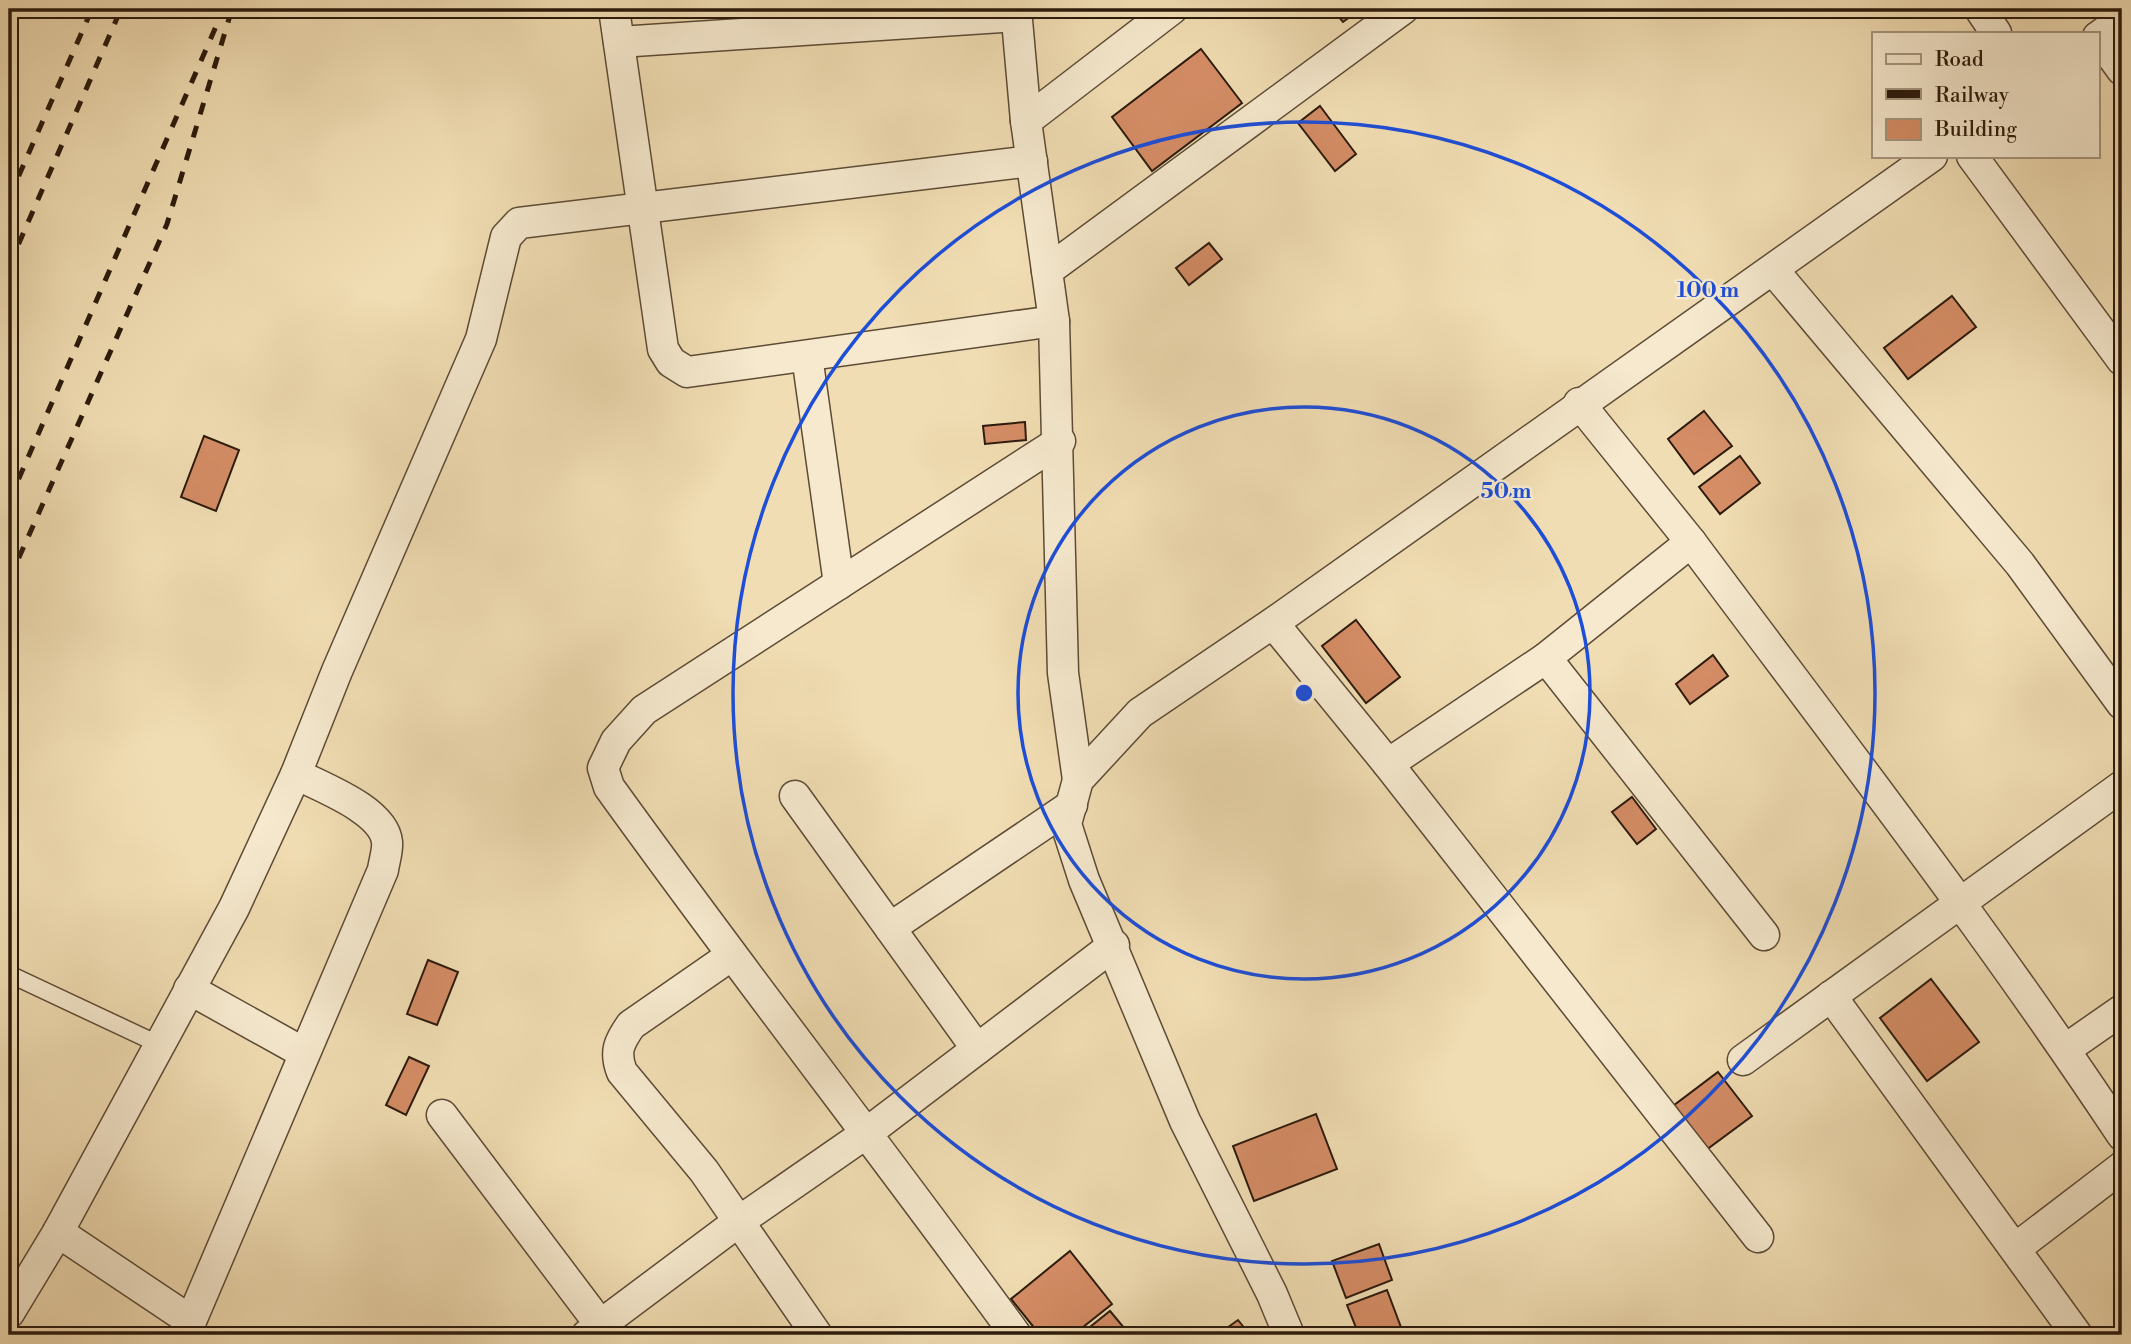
<svg xmlns="http://www.w3.org/2000/svg" width="2131" height="1344" viewBox="0 0 2131 1344" font-family="'Libre Bodoni',serif">
<style>
.building{fill:#d58d66;stroke:#2b1a0c;stroke-width:2}
.lines{fill:none;stroke-linecap:round;stroke-linejoin:round}
.service-casing{stroke:#5c4b36;stroke-width:19}
.minor-casing{stroke:#5c4b36;stroke-width:33}
.service{stroke:#f6e9ce;stroke-width:16}
.minor{stroke:#f6e9ce;stroke-width:30}
.rail{stroke:#2b1a0c;stroke-width:5;stroke-dasharray:12 12;stroke-linecap:butt}
.ring{fill:none;stroke:#1d4ed8;stroke-width:3.5}
.centre{fill:#1d4ed8;stroke:#f6e9ce;stroke-width:3.5}
.ring-label{font-size:21px;text-anchor:middle;font-weight:bold;fill:#1d4ed8;stroke:#f6e9ce;stroke-width:5;stroke-linejoin:round;paint-order:stroke}
</style>
<rect width="100%" height="100%" fill="#f1ddb3"/>
<filter id="stains"><feTurbulence type="fractalNoise" baseFrequency=".00286" numOctaves="4"/><feColorMatrix values="0 0 0 0 .2 0 0 0 0 .09 0 0 0 0 .02 0 0 0 .5 -.17"/></filter>
<radialGradient id="worn" r=".72"><stop offset=".6" stop-color="#630" stop-opacity="0"/><stop offset="1" stop-color="#630" stop-opacity=".3"/></radialGradient>
<g class="building">
<path d="M1332 9H1361L1343 22Z"/>
<path d="M1201 49 1242 103 1152 171 1112 117Z"/>
<path d="M1320 106 1356 154 1335 171 1298 123Z"/>
<path d="M1209 243 1222 259 1189 285 1176 268Z"/>
<path d="M1952 296 1976 327 1908 379 1884 348Z"/>
<path d="M1704 411 1732 446 1694 474 1668 439Z"/>
<path d="M1025 422 1026 440 985 444 983 426Z"/>
<path d="M204 436 239 450 216 511 181 497Z"/>
<path d="M1740 456 1760 483 1720 514 1699 487Z"/>
<path d="M1356 620 1400 677 1366 703 1322 646Z"/>
<path d="M1713 655 1728 676 1690 704 1676 684Z"/>
<path d="M1632 797 1656 829 1637 844 1612 812Z"/>
<path d="M428 960 458 972 437 1025 407 1014Z"/>
<path d="M1931 979 1979 1042 1927 1081 1880 1018Z"/>
<path d="M409 1057 429 1066 406 1115 386 1105Z"/>
<path d="M1718 1072 1752 1116 1702 1153 1669 1109Z"/>
<path d="M1316 1114 1337 1169 1254 1201 1233 1146Z"/>
<path d="M1379 1244 1392 1280 1346 1298 1332 1261Z"/>
<path d="M1070 1251 1112 1304 1073 1335H1040L1011 1299Z"/>
<path d="M1387 1290 1402 1330 1388 1335H1359L1347 1305Z"/>
<path d="M1110 1311 1130 1335H1080Z"/>
<path d="M1238 1320 1250 1335H1217Z"/>
</g>
<g class="lines">
<g class="service-casing">
<path id="service" d="M9 974 158 1044"/>
</g>
<g class="minor-casing">
<g id="minor">
<path d="M614 9 663 349 671 362 687 372 1054 321"/>
<path d="M1016 9 1026 121 1054 321 1063 673 1078 780"/>
<path d="M1980 9 1996 33"/>
<path d="M2098 37 2122 70"/>
<path d="M2098 37 2122 19"/>
<path d="M619 42 1017 16"/>
<path d="M1026 121 1172 9"/>
<path d="M1972 156 2122 360"/>
<path d="M1047 271 1403 9"/>
<path d="M1774 271 2020 564 2122 704"/>
<path d="M807 356 839 584"/>
<path d="M1579 403 1691 542"/>
<path d="M1273 623 1388 764 1758 1237"/>
<path d="M1546 658 1764 935"/>
<path d="M1388 764 1546 658 1691 542C1837 738 1987 931 2122 1135"/>
<path d="M795 796 977 1049"/>
<path d="M890 928 1072 805"/>
<path d="M732 955 631 1025C619 1042 614 1052 622 1072L704 1171 817 1335"/>
<path d="M189 989 304 1053"/>
<path d="M1831 996 2077 1335"/>
<path d="M2066 1049 2122 1010"/>
<path d="M1743 1060 2122 786"/>
<path d="M442 1115 608 1335"/>
<path d="M58 1232 191 1321"/>
<path d="M2016 1248 2122 1167"/>
<path d="M9 1313 58 1232 234 908 296 774 337 671 481 339 506 237 519 223 1032 161"/>
<path d="M185 1335 383 870C384 862 388 850 387 842 384 810 321 787 296 774"/>
<path d="M587 1335 738 1222 868 1132 1114 945"/>
<path d="M1016 1335C882 1151 742 972 609 787L603 768 616 741 644 710 1060 441"/>
<path d="M1289 1335 1272 1294 1185 1121 1084 880 1066 824 1078 780 1140 713 1273 623 1932 156"/>
</g>
</g>
<use href="#service" class="service"/>
<use href="#minor" class="minor"/>
<g class="rail">
<path d="M9 198 92 9"/>
<path d="M9 266 121 9"/>
<path d="M9 501 221 15"/>
<path d="M9 580 167 224 232 9"/>
</g>
</g>
<g class="ring">
<circle cx="1304" cy="693" r="286"/>
<circle cx="1304" cy="693" r="571"/>
</g>
<circle cx="1304" cy="693" r="10" class="centre"/>
<g class="ring-label">
<text x="1708" y="297">100 m</text>
<text x="1506" y="498">50 m</text>
</g>
<rect width="2131" height="1344" fill="none" stroke="#f1ddb3" stroke-width="35"/>
<rect x="10" y="10" width="2110" height="1323" fill="none" stroke="#2b1a0c" stroke-width="3.5"/>
<rect x="18" y="18" width="2096" height="1309" fill="none" stroke="#2b1a0c" stroke-width="2"/>
<rect x="1872" y="32" width="228" height="126" fill="#f6e9ce" stroke="#a59680" stroke-width="2"/>
<rect x="1886" y="54" width="35" height="10" fill="#f6e9ce" stroke="#a59680" stroke-width="2"/>
<text x="1935" y="66" font-size="21" fill="#2b1a0c">Road</text>
<rect x="1886" y="89" width="35" height="10" fill="#2b1a0c" stroke="#a59680" stroke-width="2"/>
<text x="1935" y="102" font-size="21" fill="#2b1a0c">Railway</text>
<rect x="1886" y="119" width="35" height="21" fill="#d58d66" stroke="#a59680" stroke-width="2"/>
<text x="1935" y="136" font-size="21" fill="#2b1a0c">Building</text>
<rect width="100%" height="100%" filter="url(#stains)"/>
<rect width="100%" height="100%" fill="url(#worn)"/>
</svg>
